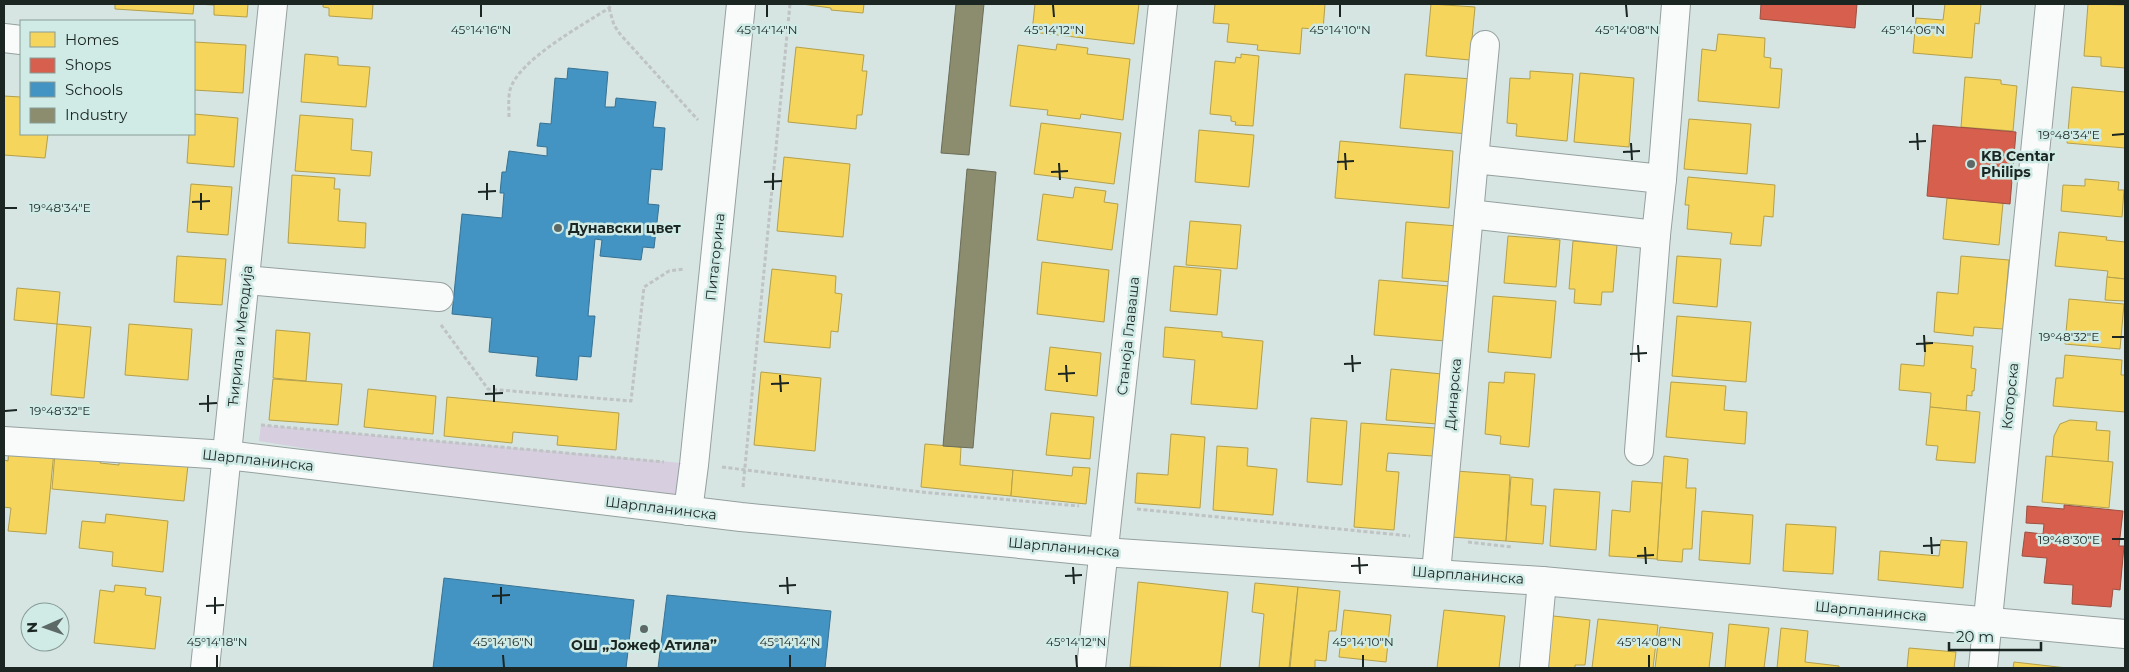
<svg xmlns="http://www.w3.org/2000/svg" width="2129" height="672" viewBox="0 0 2129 672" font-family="Montserrat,sans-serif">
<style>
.green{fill:#d7cfe0}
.homes{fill:#f6d55c;stroke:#b4a04b}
.shops{fill:#d6604d;stroke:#9e4f40}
.schools{fill:#4393c3;stroke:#377293}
.industry{fill:#8c8c6e;stroke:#6a6d58}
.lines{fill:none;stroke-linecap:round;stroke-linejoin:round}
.minor-casing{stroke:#95a09e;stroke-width:30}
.path{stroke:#bfc3c3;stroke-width:3;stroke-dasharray:4 2.5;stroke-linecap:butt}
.minor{stroke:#f9fbfb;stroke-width:28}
.ticks{fill:none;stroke:#1b2623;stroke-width:2}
.poi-dot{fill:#5c6966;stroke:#d0ebe5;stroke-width:2}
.labels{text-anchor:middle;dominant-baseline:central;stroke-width:5;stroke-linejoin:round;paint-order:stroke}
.poi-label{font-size:14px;font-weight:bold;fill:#1b2623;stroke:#d0ebe5;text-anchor:start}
.street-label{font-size:14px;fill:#1b2623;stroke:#d0ebe5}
.ticks-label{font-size:12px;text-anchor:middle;fill:#1b2623;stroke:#d0ebe5;stroke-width:5;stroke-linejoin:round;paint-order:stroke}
</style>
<rect width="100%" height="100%" fill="#d6e5e2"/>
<path class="green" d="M261 425 682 463 688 511 259 441Z"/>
<g class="homes">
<path d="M115 4H194L193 14 115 9Z"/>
<path d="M196 4H248L247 17 214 15V5Z"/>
<path d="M323 4H373L372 19 329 16V8L323 7Z"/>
<path d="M802 4H864L863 13 831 10V8Z"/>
<path d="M1035 4H1139L1134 44 1032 32Z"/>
<path d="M1215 4H1325L1323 30 1302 28 1300 54 1257 50 1258 45 1227 42 1229 24 1213 23Z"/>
<path d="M1431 4 1475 7 1470 60 1426 56Z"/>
<path d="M1945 4H1981L1979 24 1975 23 1972 58 1913 53 1916 18 1943 20Z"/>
<path d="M2088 4 2125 5V68L2101 66V57L2084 56Z"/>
<path d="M1718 34 1765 38 1764 57 1771 58 1770 68 1782 69 1779 108 1698 101 1702 49 1716 51Z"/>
<path d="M194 42 246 45 243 93 194 90Z"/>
<path d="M1057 44 1088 48 1087 54 1130 59 1123 120 1081 114 1080 119 1047 115 1048 110 1010 106 1018 45 1056 50Z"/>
<path d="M796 47 864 55 862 71H867L862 115H857L856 129 788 122Z"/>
<path d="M305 54 338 57V65L370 67 366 107 301 102Z"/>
<path d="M1241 54 1259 56 1253 126 1235 125 1236 122 1231 121V116L1210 114 1215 61 1235 63 1236 57 1241 58Z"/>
<path d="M1530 71 1573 74 1567 141 1516 136 1517 124 1507 123 1510 78 1530 79Z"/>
<path d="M1580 73 1634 78 1629 147 1574 142Z"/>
<path d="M1405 74 1472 79 1468 134 1400 128Z"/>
<path d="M1965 77 2001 80V84L2017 86 2013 131 1961 127Z"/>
<path d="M2072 87 2125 92V148L2067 143Z"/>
<path d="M4 96 21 97V134H48L45 158 4 155Z"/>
<path d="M194 114 238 118 234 167 187 163 189 134H194Z"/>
<path d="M300 115 353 119 351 150 372 152 370 176 295 171Z"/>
<path d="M1689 119 1751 124 1747 174 1684 169Z"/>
<path d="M1041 123 1121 133 1114 184 1034 174Z"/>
<path d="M1199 130 1254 135 1249 187 1195 182Z"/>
<path d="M1340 141 1453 151 1449 208 1335 198Z"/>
<path d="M784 157 850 164 843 237 777 231Z"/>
<path d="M292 175 335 178 334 189H340L338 221 366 223 365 248 288 243Z"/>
<path d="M1688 177 1775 185 1773 217 1764 216 1761 246 1730 244 1732 233 1687 229 1689 205H1685Z"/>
<path d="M2085 179 2119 182 2118 190H2124L2122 217 2061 211 2063 185 2085 186Z"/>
<path d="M191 184 232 187 228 235 187 232Z"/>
<path d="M1075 187 1106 191 1104 202 1118 204 1112 250 1037 240 1043 194 1073 198Z"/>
<path d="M1947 198 2003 203 1999 245 1943 239Z"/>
<path d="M1190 221 1241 225 1237 269 1186 265Z"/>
<path d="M1406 222 1458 226 1453 282 1402 278Z"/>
<path d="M2059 232 2107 237 2106 240 2125 242V279L2107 277 2108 271 2055 266Z"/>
<path d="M1508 236 1560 240 1556 287 1504 283Z"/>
<path d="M1573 241 1617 245 1613 292H1602L1601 305 1574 303 1575 289H1569Z"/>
<path d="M177 256 226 259 222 305 174 302Z"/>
<path d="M1677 256 1721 259 1717 307 1673 303Z"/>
<path d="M1961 256 2009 260 2003 329 1974 327 1973 336 1934 332 1937 292 1958 294Z"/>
<path d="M1042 262 1109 270 1104 322 1037 314Z"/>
<path d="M1174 266 1221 270 1217 315 1170 311Z"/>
<path d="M772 269 836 276 835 293 842 294 838 332 831 331 830 348 764 342Z"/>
<path d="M2107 277 2125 279V301L2105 300Z"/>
<path d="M1379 280 1449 286 1445 341 1374 335Z"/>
<path d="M17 288 60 292 57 324 14 320Z"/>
<path d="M1493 296 1556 301 1551 358 1488 352Z"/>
<path d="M2069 299 2124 304 2120 349 2065 344Z"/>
<path d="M1677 316 1751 322 1746 382 1672 376Z"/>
<path d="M57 324 91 327 84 398 51 395Z"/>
<path d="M129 324 192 329 188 380 125 375Z"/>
<path d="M1165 327 1222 332V337L1263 341 1257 409 1191 404 1195 360 1163 357Z"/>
<path d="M276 330 310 333 306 381 273 378Z"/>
<path d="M1926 342 1973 346 1971 368 1976 369 1974 391H1972V396L1967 395 1966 411 1930 407 1931 393 1899 390 1901 364 1924 366Z"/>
<path d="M1050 347 1101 353 1097 396 1045 390Z"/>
<path d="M2065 355 2122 360 2121 375H2125V412L2053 406 2056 378H2063Z"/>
<path d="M1391 369 1442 374 1437 424 1386 420Z"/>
<path d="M761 372 821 378 815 451 754 445Z"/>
<path d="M1505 372 1535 374 1529 447 1500 444 1501 436 1485 434 1489 382 1504 383Z"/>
<path d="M273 379 342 384 338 425 269 420Z"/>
<path d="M1671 382 1726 386 1724 410 1747 412 1745 444 1666 437Z"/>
<path d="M368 389 436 396 433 434 364 427Z"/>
<path d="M447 397 619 413 616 450 557 445 558 436 513 432 512 443 444 436Z"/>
<path d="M1930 407 1980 412 1975 463 1936 460 1938 446 1926 445Z"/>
<path d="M1051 413 1094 417 1090 459 1046 455Z"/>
<path d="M1311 418 1347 421 1342 485 1307 482Z"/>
<path d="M2070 420 2097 422 2096 430 2110 431 2108 462 2052 457 2054 436 2060 424Z"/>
<path d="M1361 423 1435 428 1433 456 1388 453 1386 471 1399 472 1394 530 1354 527Z"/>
<path d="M1171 434 1205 437 1200 508 1135 503 1137 473 1168 475Z"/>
<path d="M925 444 961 447 960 465 1013 470 1011 496 921 487Z"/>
<path d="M1217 446 1248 448 1247 466 1277 469 1273 515 1213 510Z"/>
<path d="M9 447 54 451 46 534 8 531 11 508 4 507V460L8 461Z"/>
<path d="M55 453 101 457 100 463 119 465V459L188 465 184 501 52 489Z"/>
<path d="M1664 456 1688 459 1686 488H1696L1692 549H1683L1682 562 1657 560Z"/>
<path d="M2046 456 2113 462 2109 508 2042 502Z"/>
<path d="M1073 467 1090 468 1086 504 1011 496 1013 470 1072 476Z"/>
<path d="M1456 471 1510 475 1506 541 1451 537Z"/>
<path d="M1511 477 1533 479 1531 505 1546 506 1543 544 1506 541Z"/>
<path d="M1632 481 1662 483 1657 559 1609 556 1612 510 1630 512Z"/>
<path d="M1554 489 1600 492 1596 550 1550 546Z"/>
<path d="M1702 511 1753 515 1750 564 1699 560Z"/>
<path d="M106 514 168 521 163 572 112 566 113 552 79 548 82 521 105 523Z"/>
<path d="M1786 524 1836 527 1833 574 1783 571Z"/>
<path d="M1941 540 1967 542 1963 588 1878 580 1880 551 1939 556Z"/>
<path d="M1138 582 1228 592 1220 668 1130 667Z"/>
<path d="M1255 583 1298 587 1289 668H1259L1264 614 1252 612Z"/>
<path d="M115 585 146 588 145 595 161 597 155 649 94 643 100 590 114 592Z"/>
<path d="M1298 587 1340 591 1336 631H1329L1326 661 1315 660V668H1290Z"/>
<path d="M1344 610 1391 615 1386 662 1339 657Z"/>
<path d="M1444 610 1505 616 1499 668H1437Z"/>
<path d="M1544 615 1590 620 1585 665H1575V668H1543Z"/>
<path d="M1598 619 1658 625 1653 668H1592Z"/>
<path d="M1729 624 1769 628 1764 668H1725Z"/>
<path d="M1660 627 1713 633 1709 668H1655Z"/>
<path d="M1781 628 1808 631 1805 662 1839 666V668H1777Z"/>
<path d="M1909 648 1956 652 1954 668H1907Z"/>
<path d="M2014 662 2067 668H2013Z"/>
</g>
<g class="shops">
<path d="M1761 4H1857L1855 28 1760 19Z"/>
<path d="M1933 125 2016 132 2010 204 1927 196Z"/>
<path d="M2064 505 2123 511 2119 546H2124L2120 590 2113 589 2111 607 2072 604 2073 585 2044 583 2047 558 2022 556 2025 532 2043 534 2044 524 2026 523 2027 506 2064 509Z"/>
</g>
<g class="schools">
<path d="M568 68 608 72 605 107H615L616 98 656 102 653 127 665 128 662 170 651 169 648 204 659 205 654 248 643 247 641 260 600 256 602 240 595 239 588 316H595L591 357 579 356 577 380 536 376 538 357 489 352 492 318 452 314 462 214 502 218 504 193H500L502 172H506L509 151 547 156V147L537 146 540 123 551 124 555 78 567 79Z"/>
<path d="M444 578 634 600 626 668H433Z"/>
<path d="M667 595 831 611 825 668H658Z"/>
</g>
<g class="industry">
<path d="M956 4H984L969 155 941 153Z"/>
<path d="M967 169 996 172 973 448 943 446Z"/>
</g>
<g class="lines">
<g class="minor-casing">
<g id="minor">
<path d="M4 38 21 40"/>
<path d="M1474 159 1485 45"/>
<path d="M1469 214 1656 235 1662 179"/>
<path d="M246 280 439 297"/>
<path d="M4 441 227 455 741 517 1103 552 1542 581 2125 634"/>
<path d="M1639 451 1656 235"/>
<path d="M688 511 694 465 741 4"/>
<path d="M1436 573 1474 159 1662 179 1676 4"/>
<path d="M205 668 273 4"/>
<path d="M1091 668 1163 4"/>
<path d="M1534 668 1542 581"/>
<path d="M1983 668 2050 4"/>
</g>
</g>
<g class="path">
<path d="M609 8 614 25 620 34 698 120"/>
<path d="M509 117C509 108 508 98 510 90 518 60 583 25 609 8L612 4"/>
<path d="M441 325 488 389 631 401 644 287 669 271 685 269"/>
<path d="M261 425 664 462"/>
<path d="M722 467 921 492 1079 506"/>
<path d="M743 487 790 4"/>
<path d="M1137 509 1410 536"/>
<path d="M1468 542 1512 547"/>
</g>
<use href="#minor" class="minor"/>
</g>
<path class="ticks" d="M481 5V17M767 5V17M1053 5 1054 17M1340 5V17M1626 5 1627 17M1913 5V17M1917 133 1918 150M2112 135 2124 134M1909 142 1926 141M1631 143 1632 160M1623 152 1640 151M1345 153 1346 170M1337 162 1354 161M1059 163 1060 180M1051 172 1068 171M773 173V190M764 182 782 181M487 183V200M478 192 496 191M201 193V210M192 202 210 201M5 208H17M1924 335 1925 352M2112 337H2124M1916 344 1933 343M1638 345 1639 362M1630 354 1647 353M1352 355 1353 372M1344 364 1361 363M1066 365 1067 382M1058 374 1075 373M780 375 781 392M771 384 789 383M494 385V402M485 394 503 393M208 395V412M199 404 217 403M5 411 17 410M1931 537 1932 554M2112 539H2124M1923 546 1940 545M1645 547 1646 564M1637 556 1654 555M1359 557 1360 574M1351 566 1368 565M1073 567 1074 584M1065 576 1082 575M787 577 788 594M779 586 796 585M501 587V604M492 596 510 595M215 597V614M206 606 224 605M217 655V667M503 655 504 667M790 655V667M1076 655 1077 667M1363 655V667M1649 655V667"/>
<g class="poi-dot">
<circle cx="1971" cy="164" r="5"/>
<circle cx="558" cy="228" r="5"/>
<circle cx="644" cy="629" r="5"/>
</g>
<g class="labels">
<g class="poi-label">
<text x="1981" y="156">KB Centar<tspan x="1981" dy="16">Philips</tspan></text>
<text x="568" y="228">Дунавски цвет</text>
<text x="644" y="645" text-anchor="middle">ОШ „Јожеф Атила”</text>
</g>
<g class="street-label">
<text transform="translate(715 257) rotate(-84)">Питагорина</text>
<text transform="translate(240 336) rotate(-84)">Ћирила и Методија</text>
<text transform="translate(1128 336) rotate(-84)">Станоја Главаша</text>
<text transform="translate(1453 394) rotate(-85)">Динарска</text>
<text transform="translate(2010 396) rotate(-84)">Которска</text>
<text transform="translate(258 460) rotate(6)">Шарпланинска</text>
<text transform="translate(661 508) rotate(7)">Шарпланинска</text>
<text transform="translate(1064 547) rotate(5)">Шарпланинска</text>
<text transform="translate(1468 575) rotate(4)">Шарпланинска</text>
<text transform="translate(1871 611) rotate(5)">Шарпланинска</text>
</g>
</g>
<g class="ticks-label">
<text x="481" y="34">45°14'16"N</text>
<text x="767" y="34">45°14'14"N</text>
<text x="1054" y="34">45°14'12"N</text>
<text x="1340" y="34">45°14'10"N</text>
<text x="1627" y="34">45°14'08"N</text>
<text x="1913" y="34">45°14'06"N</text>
<text x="2069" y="139">19°48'34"E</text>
<text x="60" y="212">19°48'34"E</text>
<text x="2069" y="341">19°48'32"E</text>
<text x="60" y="415">19°48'32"E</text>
<text x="2069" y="544">19°48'30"E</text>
<text x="217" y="646">45°14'18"N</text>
<text x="503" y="646">45°14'16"N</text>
<text x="790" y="646">45°14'14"N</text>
<text x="1076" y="646">45°14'12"N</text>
<text x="1363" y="646">45°14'10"N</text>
<text x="1649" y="646">45°14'08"N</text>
</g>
<rect width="2129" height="672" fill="none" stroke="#1b2623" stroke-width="10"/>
<rect x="20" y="20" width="175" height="115" fill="#d0ebe5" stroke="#889c97"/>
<rect x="30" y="32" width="25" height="15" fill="#f6d55c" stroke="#889c97"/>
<text x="65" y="45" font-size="15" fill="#1b2623">Homes</text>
<rect x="30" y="58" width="25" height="15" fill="#d6604d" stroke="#889c97"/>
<text x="65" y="70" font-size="15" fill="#1b2623">Shops</text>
<rect x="30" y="82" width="25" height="15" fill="#4393c3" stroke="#889c97"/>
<text x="65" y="95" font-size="15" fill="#1b2623">Schools</text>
<rect x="30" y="108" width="25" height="15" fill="#8c8c6e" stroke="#889c97"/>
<text x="65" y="120" font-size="15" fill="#1b2623">Industry</text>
<g transform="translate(45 627) rotate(268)"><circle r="24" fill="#d0ebe5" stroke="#889c97"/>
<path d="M0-4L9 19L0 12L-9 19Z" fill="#5c6966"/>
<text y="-8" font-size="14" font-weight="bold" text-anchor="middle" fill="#1b2623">N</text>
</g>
<path d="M1949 642v8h92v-8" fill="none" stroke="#1b2623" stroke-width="2.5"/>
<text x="1956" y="642" font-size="15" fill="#1b2623" stroke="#d0ebe5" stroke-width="4" paint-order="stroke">20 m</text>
</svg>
